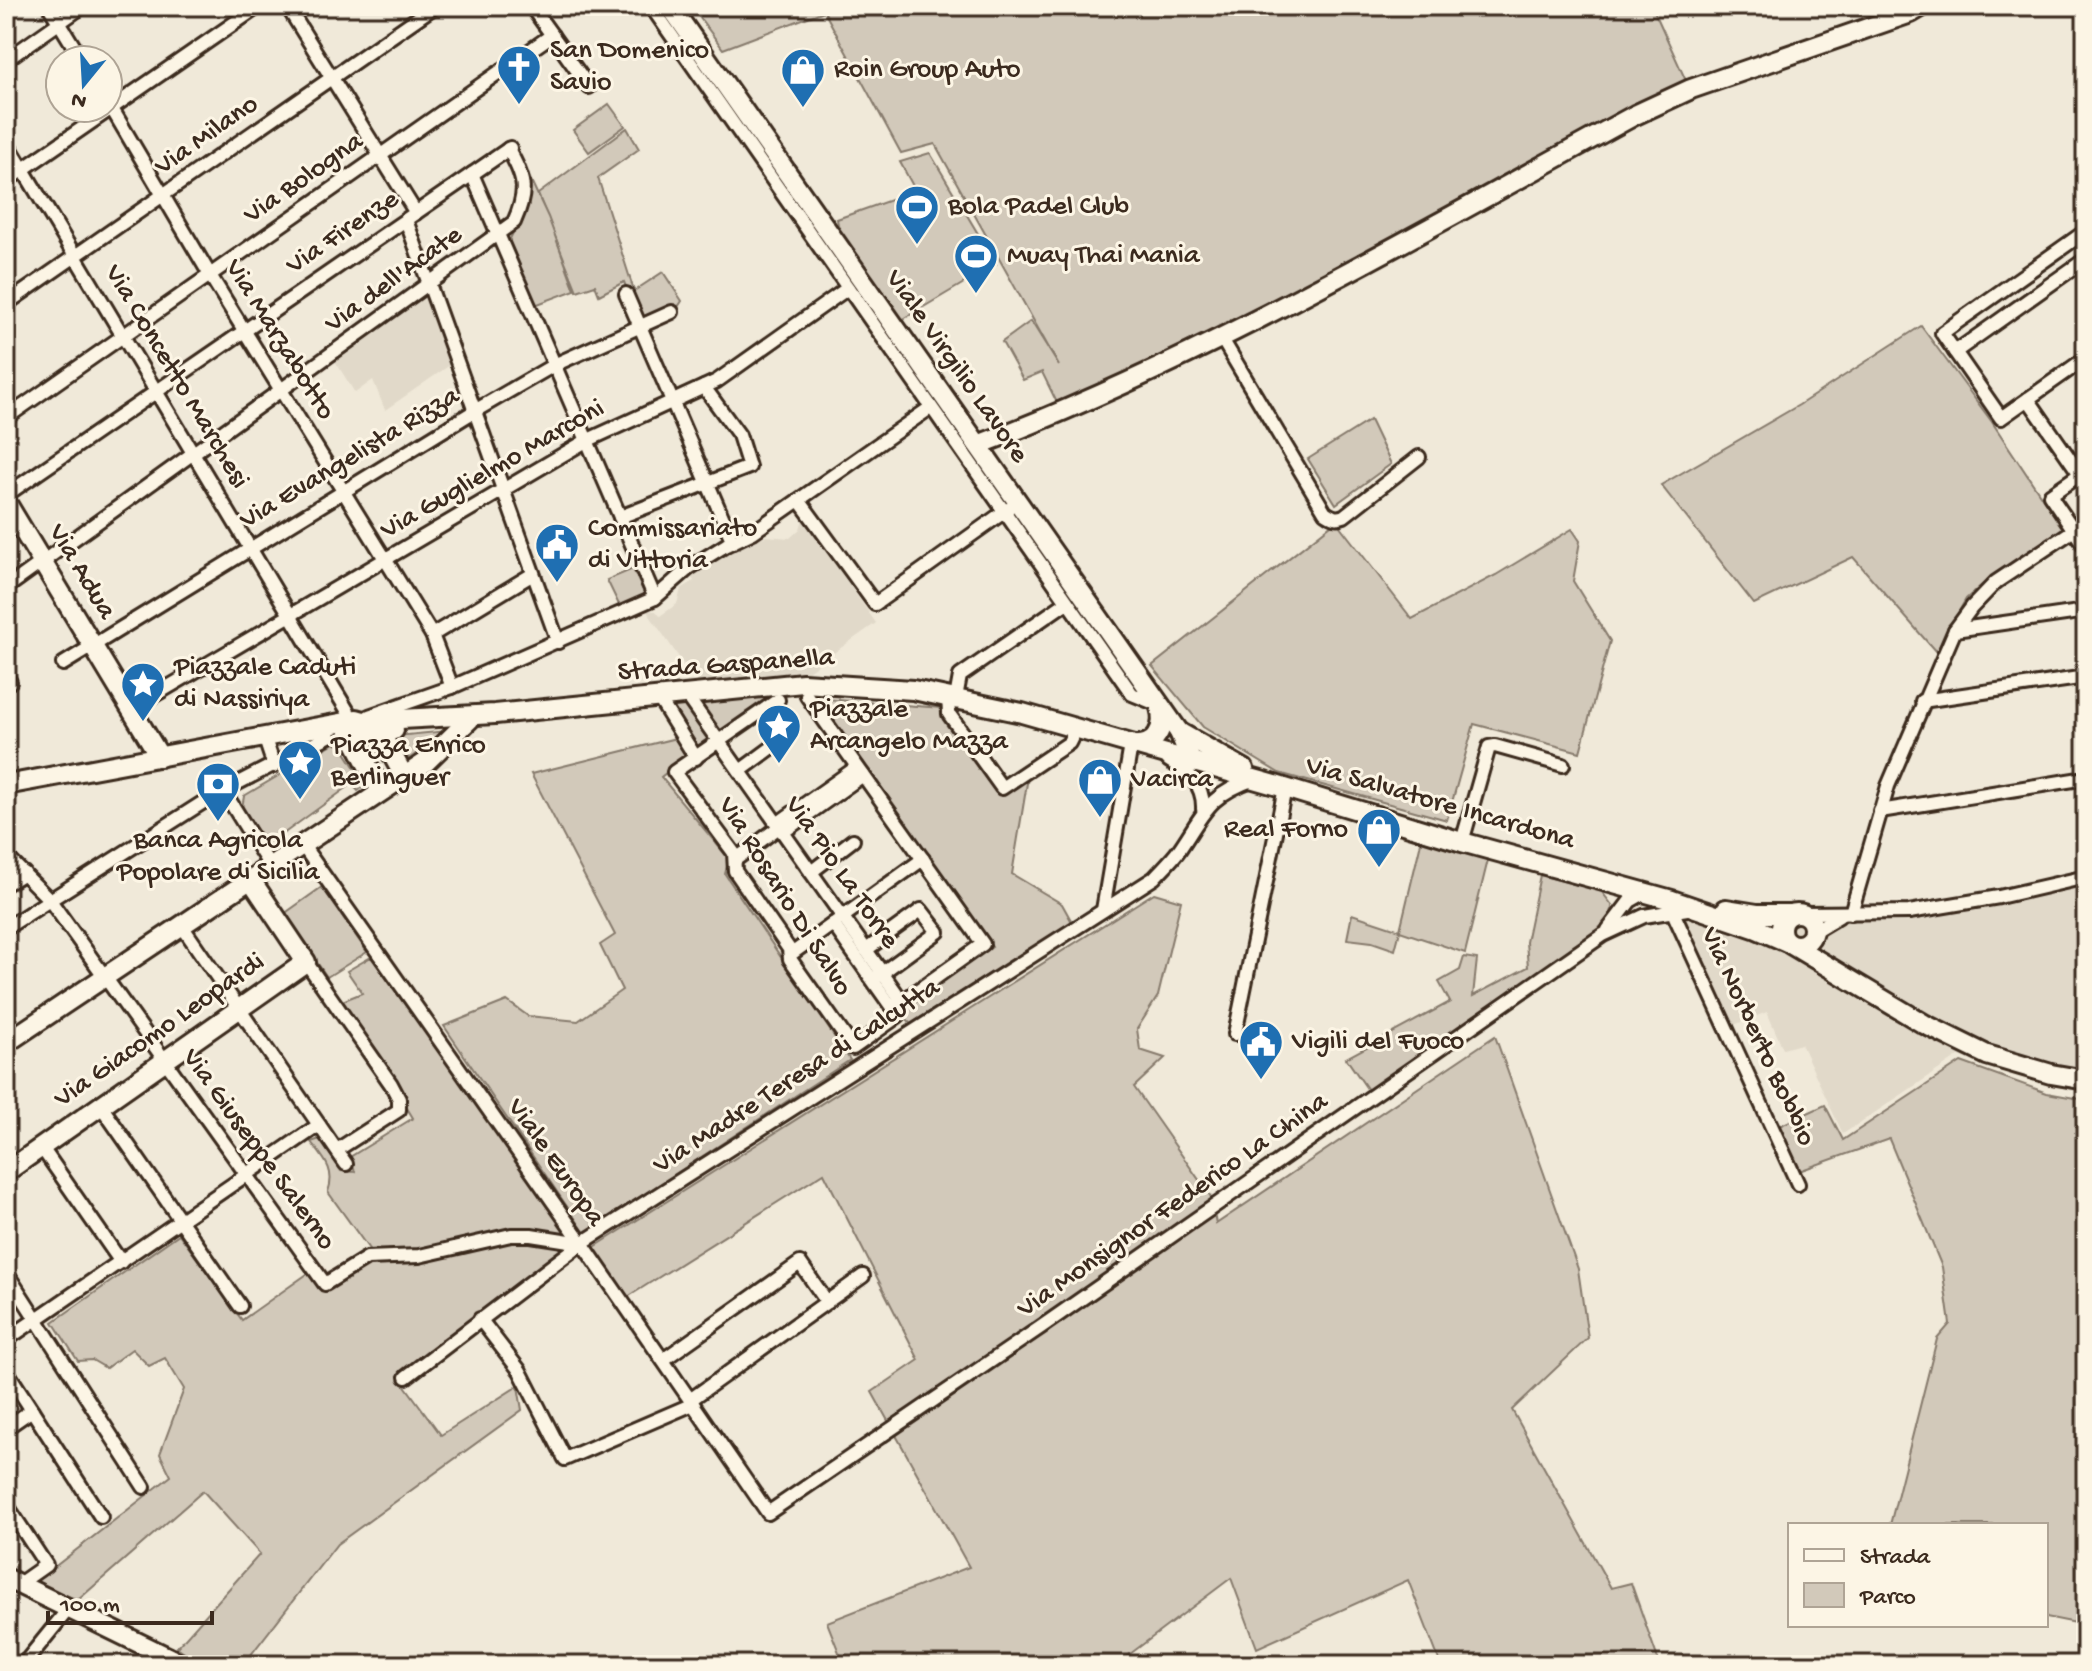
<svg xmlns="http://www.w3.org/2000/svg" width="2092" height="1671" viewBox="0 0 2092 1671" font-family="'Gochi Hand',sans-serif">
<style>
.built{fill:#e1d9c9}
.green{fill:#d2c9ba;stroke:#867a6c;stroke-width:2}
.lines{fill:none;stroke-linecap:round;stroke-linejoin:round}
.street-casing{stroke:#3b2a1e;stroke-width:18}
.secondary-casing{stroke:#3b2a1e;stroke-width:24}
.street{stroke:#fcf5e5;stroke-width:12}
.secondary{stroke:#fcf5e5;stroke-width:18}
.labels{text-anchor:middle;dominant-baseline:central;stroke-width:6;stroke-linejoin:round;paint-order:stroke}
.poi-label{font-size:28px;fill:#3b2a1e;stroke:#fcf5e5;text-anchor:start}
.street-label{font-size:28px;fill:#3b2a1e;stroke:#fcf5e5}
</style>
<rect width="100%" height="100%" fill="#f0e9d9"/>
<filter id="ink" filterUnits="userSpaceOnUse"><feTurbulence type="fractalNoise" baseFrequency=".0125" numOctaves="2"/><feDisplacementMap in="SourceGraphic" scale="16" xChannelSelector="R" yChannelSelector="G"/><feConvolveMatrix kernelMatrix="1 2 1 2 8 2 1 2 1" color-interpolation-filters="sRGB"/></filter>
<g filter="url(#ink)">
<g class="built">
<path d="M426 293 450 365 385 410 373 380 355 393 335 361Z"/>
<path d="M803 519 876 623 801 676 699 686 646 610 656 611 660 616 677 604 681 589 694 581 691 577 747 543 766 536 790 538 800 529Z"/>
<path d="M2086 883V1092L2045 1085 1959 1056 1843 1134 1801 1044 1783 1049 1767 1012 1721 1030 1667 920 1696 912 1757 920 1812 922 1928 918Z"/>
</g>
<g class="green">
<path d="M691 6H1652L1687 83 1564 143 1411 231 1315 283 1059 407 1042 372 1023 380 1002 342 1031 321 1059 366 935 144 901 153 824 11 723 49Z"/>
<path d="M609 104 625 126 589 152 573 130Z"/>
<path d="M627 128 639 149 598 178 634 291 663 272 682 301 676 310 641 324 624 282 599 295 595 285 577 291 538 194Z"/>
<path d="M930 153 996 264 900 321 835 228 838 225 837 219 905 195 913 186 900 162Z"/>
<path d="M526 170 548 217 575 290 535 305 508 243 526 206 529 193Z"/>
<path d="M1921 326 1992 422 2063 529 1992 576 1966 599 1936 652 1853 557 1754 604 1661 485 1799 405Z"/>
<path d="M1370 420 1391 464 1336 504 1308 459Z"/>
<path d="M1336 521 1412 619 1496 575 1572 529 1580 541 1573 581 1610 641 1580 752 1474 724 1447 820 1279 773 1203 727 1152 666Z"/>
<path d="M633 569 645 595 620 607 607 580Z"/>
<path d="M794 687 696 755 661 699Z"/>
<path d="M813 698 942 708 943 720 997 794 1028 777 1012 874 1062 904 1072 922 910 1024 902 1010 992 947Z"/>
<path d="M447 731 409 759 396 736Z"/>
<path d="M676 738 687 756 661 777 729 859 725 874 850 1060 585 1233 444 1026 507 1001 528 1016 578 1021 622 990 600 945 615 935 531 774Z"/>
<path d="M334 743 341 746 366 785 358 791 352 784 272 842 275 850 272 852 242 808 244 796Z"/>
<path d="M1422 838 1488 860 1465 953 1400 931 1395 950 1372 942 1347 939 1352 914 1400 930Z"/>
<path d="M1540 875 1601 891 1612 905C1613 924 1597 934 1582 944L1368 1090 1346 1058 1450 1002 1439 982 1460 970 1464 957 1477 959 1473 996 1528 967 1526 942Z"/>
<path d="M322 887 367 952 327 977 284 914Z"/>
<path d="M1154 893 1181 901 1158 996 1137 1029 1140 1050 1165 1058 1134 1087 1211 1197 1216 1224 1495 1036 1578 1269 1588 1338 1512 1410 1611 1588 1631 1583 1660 1665H1441L1408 1580 1257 1648 1231 1578 1122 1660 1124 1665H844L827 1622 969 1567 872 1392 919 1360 824 1173 626 1298 593 1248Z"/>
<path d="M371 957 570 1234 568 1246 398 1376 441 1435 518 1386 522 1410 337 1544 243 1665H203L177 1647 260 1554 203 1491 78 1600 34 1583 171 1476 160 1454 184 1389 165 1358 149 1366 132 1349 106 1368 92 1360 78 1361 53 1322 179 1234 242 1320 310 1272 317 1286 371 1252 328 1192C336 1170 324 1159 311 1142L320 1139 341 1171 355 1172 350 1157 413 1118 342 1001 362 993 347 971Z"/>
<path d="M1961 1062 2047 1093 2086 1100V1625L2046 1617V1525H1890L1937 1339 1950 1324 1942 1267 1889 1139 1799 1171 1779 1126 1825 1105 1843 1140Z"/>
</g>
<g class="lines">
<g class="street-casing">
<g id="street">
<path d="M49 6 82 60"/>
<path d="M287 6 416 213"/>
<path d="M531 6 589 87"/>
<path d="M651 6 1132 694 1159 705"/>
<path d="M6 60 83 6"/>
<path d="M108 102 210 275 432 635 452 687"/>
<path d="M6 141 353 720"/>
<path d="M472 174 655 598"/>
<path d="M6 181 259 6"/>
<path d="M406 220 558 642"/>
<path d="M2086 231 1942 333 2001 418 2086 358"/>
<path d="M626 294 733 542"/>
<path d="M6 304 435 6"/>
<path d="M1222 339 1325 512C1332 517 1336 519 1344 516L1419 457"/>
<path d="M1955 352 2086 259"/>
<path d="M2028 399 2080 474"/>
<path d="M6 418 552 35"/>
<path d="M2086 470 2050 495 2086 548"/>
<path d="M6 495 510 148"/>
<path d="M799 500 875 604 1008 509"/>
<path d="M620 517 749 467 739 435 704 387"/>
<path d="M6 588 514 222C528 191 525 178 508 149"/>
<path d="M1955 630 2086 611"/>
<path d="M432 635 533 574"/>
<path d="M63 664 473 412 554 365 672 312"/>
<path d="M6 675 10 682"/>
<path d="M686 695 902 1001"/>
<path d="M807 696 983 944 893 1008"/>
<path d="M948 696 949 714 1002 788 1069 743 1076 729"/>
<path d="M658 697 696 758"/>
<path d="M956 698 960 676 1067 602"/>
<path d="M778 700 674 772 734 853 735 871 789 949 790 959 853 1048 898 1016 833 924"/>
<path d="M1922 701 2086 677"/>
<path d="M131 709 586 441 717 381 848 288"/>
<path d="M369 716 452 687 655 598 689 568 726 545 753 532 930 408"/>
<path d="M265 739 274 766"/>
<path d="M1168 760C1189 773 1204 784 1203 809"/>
<path d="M740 771 774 746"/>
<path d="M223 790 270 866"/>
<path d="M1880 811 2086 778"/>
<path d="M777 824 857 767"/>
<path d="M783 832 863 775"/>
<path d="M1462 842 1489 747 1495 746 1563 765"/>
<path d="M301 843 582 1243 768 1513 1041 1327 1603 935 1644 916 1687 909"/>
<path d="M6 856 49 899 325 1284 367 1258 419 1256 511 1235H531L582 1243"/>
<path d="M735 860 779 827"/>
<path d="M811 872 853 840"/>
<path d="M6 884 24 873"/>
<path d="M1103 910 1131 745"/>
<path d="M1672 910 1798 1184"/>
<path d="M1802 913 1909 912 1999 897 2086 877"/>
<path d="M1851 913 1888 786 1955 630 1972 607 1996 582 2074 530"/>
<path d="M182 926 346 1164"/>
<path d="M6 928 213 796 329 736"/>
<path d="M1608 930 1630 901 1644 893"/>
<path d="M1814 931 1839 916"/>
<path d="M866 950 921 910 938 932 875 978"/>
<path d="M790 955 923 859"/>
<path d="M306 962 391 1084 399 1099V1110L337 1150"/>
<path d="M1235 1034 1285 788"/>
<path d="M101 1106 240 1306"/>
<path d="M42 1148 121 1262"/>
<path d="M6 1272 144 1487"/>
<path d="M480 1319 520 1371 565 1459 693 1404"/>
<path d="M6 1340 319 1125"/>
<path d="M663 1360 800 1263 827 1302"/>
<path d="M6 1370 101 1517"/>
<path d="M406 1377 582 1243 1154 878C1162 869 1172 860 1179 850 1205 812 1207 796 1254 779"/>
<path d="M690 1400 863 1276"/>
<path d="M6 1428 32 1410"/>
<path d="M6 1504 46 1565 19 1584"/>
<path d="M23 1665 70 1607"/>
</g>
</g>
<g class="secondary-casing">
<g id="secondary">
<path d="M670 6 1179 732 1192 763"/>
<path d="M978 445C1207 358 1420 232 1635 115L1691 89 1911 13 1923 6"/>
<path d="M6 502 160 757"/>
<path d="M363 721 495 714 803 683 913 690 1022 713 1275 785 1462 842 1672 900 1757 929 1787 942"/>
<path d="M370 727 380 732 404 776"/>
<path d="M1179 732 1244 769"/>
<path d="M364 735 366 727 363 721 356 719 350 723 349 734 357 738 394 730"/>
<path d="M353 737 381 791"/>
<path d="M1133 745C1156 747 1166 728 1160 707"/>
<path d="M6 785 351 721"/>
<path d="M1726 909 1757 914H1791"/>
<circle cx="1797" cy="929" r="16"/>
<path d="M1792 945 1924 1024 1987 1055 2051 1074 2086 1080"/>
<path d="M6 1043 426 762 470 719"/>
<path d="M6 1172 306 962 251 880"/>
<path d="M6 1578 184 1665"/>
</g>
</g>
<use href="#street" class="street"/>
<use href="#secondary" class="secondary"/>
</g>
</g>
<defs>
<g id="church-pin" transform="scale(2.3)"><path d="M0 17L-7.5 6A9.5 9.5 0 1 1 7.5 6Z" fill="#1f6fb2" stroke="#fcf5e5"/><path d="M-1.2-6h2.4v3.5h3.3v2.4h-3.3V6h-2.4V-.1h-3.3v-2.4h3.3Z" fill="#fff"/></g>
<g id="shop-pin" transform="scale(2.3)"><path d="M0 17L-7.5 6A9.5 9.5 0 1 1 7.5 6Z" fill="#1f6fb2" stroke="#fcf5e5"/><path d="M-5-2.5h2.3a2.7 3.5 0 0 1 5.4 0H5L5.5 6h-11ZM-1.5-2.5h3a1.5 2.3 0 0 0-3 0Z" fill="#fff"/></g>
<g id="stadium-pin" transform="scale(2.3)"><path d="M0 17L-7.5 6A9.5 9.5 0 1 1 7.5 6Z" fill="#1f6fb2" stroke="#fcf5e5"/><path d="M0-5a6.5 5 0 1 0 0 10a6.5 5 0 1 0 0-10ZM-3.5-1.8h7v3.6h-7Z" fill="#fff"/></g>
<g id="civic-pin" transform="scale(2.3)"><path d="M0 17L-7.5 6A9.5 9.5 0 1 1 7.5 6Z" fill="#1f6fb2" stroke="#fcf5e5"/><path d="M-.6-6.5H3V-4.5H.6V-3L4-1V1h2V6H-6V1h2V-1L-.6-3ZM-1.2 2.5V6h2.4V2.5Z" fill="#fff"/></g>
<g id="sight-pin" transform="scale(2.3)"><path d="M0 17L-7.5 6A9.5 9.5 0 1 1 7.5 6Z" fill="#1f6fb2" stroke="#fcf5e5"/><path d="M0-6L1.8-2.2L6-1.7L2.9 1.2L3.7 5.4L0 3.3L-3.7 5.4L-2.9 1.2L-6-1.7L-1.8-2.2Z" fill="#fff"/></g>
<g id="bank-pin" transform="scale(2.3)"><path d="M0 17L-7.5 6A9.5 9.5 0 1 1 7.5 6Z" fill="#1f6fb2" stroke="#fcf5e5"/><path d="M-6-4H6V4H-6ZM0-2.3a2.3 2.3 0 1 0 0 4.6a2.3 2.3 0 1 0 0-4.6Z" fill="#fff"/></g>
</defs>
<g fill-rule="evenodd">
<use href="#church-pin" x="519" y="67"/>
<use href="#shop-pin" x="803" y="70"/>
<use href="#stadium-pin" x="917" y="207"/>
<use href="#stadium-pin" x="976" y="256"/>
<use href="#civic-pin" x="557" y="545"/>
<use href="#sight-pin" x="143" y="684"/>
<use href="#sight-pin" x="779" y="726"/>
<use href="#sight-pin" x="300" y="762"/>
<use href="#shop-pin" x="1100" y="780"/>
<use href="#bank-pin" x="218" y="784"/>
<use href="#shop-pin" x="1379" y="830"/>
<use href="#civic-pin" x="1261" y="1042"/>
</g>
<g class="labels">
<g class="poi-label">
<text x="550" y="51">San Domenico<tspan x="550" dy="32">Savio</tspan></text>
<text x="834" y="70">Roin Group Auto</text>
<text x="948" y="207">Bola Padel Club</text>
<text x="1007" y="256">Muay Thai Mania</text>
<text x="588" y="529">Commissariato<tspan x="588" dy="32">di Vittoria</tspan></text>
<text x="174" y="668">Piazzale Caduti<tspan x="174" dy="32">di Nassiriya</tspan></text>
<text x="810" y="710">Piazzale<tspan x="810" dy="32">Arcangelo Mazza</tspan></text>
<text x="331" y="746">Piazza Enrico<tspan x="331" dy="32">Berlinguer</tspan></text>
<text x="1131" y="780">Vacirca</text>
<text x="1348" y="830" text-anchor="end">Real Forno</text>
<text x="218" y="841" text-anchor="middle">Banca Agricola<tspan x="218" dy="32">Popolare di Sicilia</tspan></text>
<text x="1292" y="1042">Vigili del Fuoco</text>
</g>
<g class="street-label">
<text transform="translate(207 136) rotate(-35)">Via Milano</text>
<text transform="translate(304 179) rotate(-35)">Via Bologna</text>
<text transform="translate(343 233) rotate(-34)">Via Firenze</text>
<text transform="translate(394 280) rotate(-36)">Via dell'Acate</text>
<text transform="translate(279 340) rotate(58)">Via Marzabotto</text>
<text transform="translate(956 367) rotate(55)">Viale Virgilio Lavore</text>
<text transform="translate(176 377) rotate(59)">Via Concetto Marchesi</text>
<text transform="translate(350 459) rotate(-31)">Via Evangelista Rizza</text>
<text transform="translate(493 470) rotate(-30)">Via Guglielmo Marconi</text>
<text transform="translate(81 572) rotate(59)">Via Adua</text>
<text transform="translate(726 666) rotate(-4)">Strada Gaspanella</text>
<text transform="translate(1440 804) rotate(16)">Via Salvatore Incardona</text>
<text transform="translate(841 873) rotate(55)">Via Pio La Torre</text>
<text transform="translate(784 897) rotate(58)">Via Rosario Di Salvo</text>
<text transform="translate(160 1031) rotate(-35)">Via Giacomo Leopardi</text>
<text transform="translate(1757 1037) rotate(65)">Via Norberto Bobbio</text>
<text transform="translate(797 1077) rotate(-33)">Via Madre Teresa di Calcutta</text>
<text transform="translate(258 1150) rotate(54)">Via Giuseppe Salerno</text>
<text transform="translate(555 1163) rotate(55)">Viale Europa</text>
<text transform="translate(1173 1206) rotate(-35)">Via Monsignor Federico La China</text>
</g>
</g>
<rect width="2092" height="1671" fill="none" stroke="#fcf5e5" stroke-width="32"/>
<rect x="16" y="16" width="2060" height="1639" fill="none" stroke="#3b2a1e" stroke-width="3" filter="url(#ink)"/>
<rect x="1788" y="1523" width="260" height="104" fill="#fcf5e5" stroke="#afa495" stroke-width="2"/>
<rect x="1804" y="1549" width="40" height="12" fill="#fcf5e5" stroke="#afa495" stroke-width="2"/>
<text x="1860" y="1563" font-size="24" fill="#3b2a1e">Strada</text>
<rect x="1804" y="1583" width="40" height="24" fill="#d2c9ba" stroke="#afa495" stroke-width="2"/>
<text x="1860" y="1603" font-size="24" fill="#3b2a1e">Parco</text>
<g transform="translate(84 84) rotate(198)"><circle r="38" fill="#fcf5e5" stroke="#afa495" stroke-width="2"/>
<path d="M0-6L14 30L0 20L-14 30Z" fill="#1f6fb2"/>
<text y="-12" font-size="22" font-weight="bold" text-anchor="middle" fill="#3b2a1e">N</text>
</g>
<path d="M48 1611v12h164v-12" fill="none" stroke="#3b2a1e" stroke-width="4"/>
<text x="60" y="1611" font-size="24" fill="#3b2a1e" stroke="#fcf5e5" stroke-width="6" paint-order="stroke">100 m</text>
</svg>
